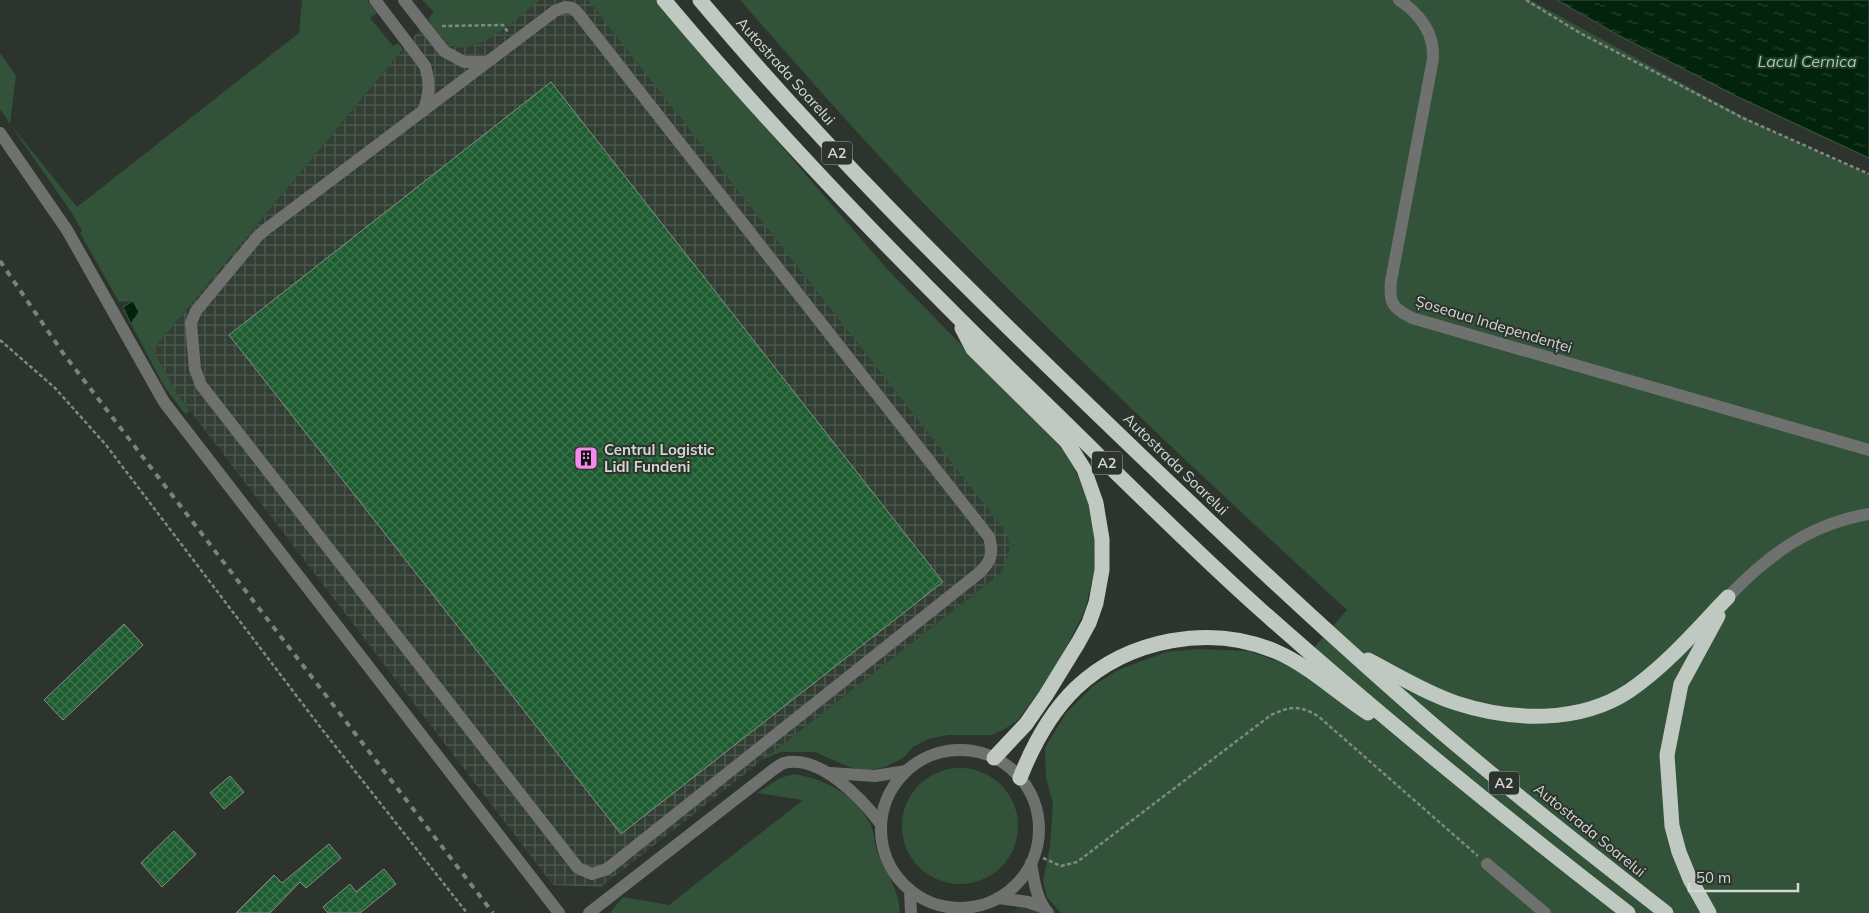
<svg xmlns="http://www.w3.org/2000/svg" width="1869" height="913" viewBox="0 0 1869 913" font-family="Mulish,sans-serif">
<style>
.built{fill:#323e34}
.industrial{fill:url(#industrial-grid)}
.grass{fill:#325339}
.water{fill:url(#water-ripples);stroke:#415948}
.building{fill:url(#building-cross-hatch);stroke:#858d86}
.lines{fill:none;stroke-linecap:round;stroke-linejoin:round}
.path{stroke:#818782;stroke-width:2.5;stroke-dasharray:4 2.5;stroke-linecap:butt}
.minor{stroke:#6e716e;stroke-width:12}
.highway{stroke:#c0c9c1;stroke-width:15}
.rail{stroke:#7b817c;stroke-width:4;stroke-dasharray:6 6;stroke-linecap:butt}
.labels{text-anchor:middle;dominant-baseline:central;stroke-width:4;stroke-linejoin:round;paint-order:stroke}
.shield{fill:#2d342e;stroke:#a1a7a2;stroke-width:1}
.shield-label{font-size:14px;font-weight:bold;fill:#d3d8d4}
.street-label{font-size:15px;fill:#d3d8d4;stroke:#2d342e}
.poi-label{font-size:15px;font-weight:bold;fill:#d3d8d4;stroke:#2d342e;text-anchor:start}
.water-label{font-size:16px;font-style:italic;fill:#86dd99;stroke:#2d342e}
</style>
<defs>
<pattern id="industrial-grid" width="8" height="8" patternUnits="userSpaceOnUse" patternTransform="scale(1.25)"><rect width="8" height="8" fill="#323e34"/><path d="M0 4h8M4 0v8" fill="none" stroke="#4f5950"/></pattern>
<pattern id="water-ripples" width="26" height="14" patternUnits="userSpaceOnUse" patternTransform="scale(1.25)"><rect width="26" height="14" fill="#02230c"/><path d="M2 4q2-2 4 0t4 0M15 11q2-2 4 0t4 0" fill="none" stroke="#26422e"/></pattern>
<pattern id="building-cross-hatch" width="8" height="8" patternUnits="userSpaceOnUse" patternTransform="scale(1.25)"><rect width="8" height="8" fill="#1d5c30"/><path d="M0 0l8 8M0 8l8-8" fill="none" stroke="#3d734d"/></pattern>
</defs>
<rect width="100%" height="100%" fill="#2d342e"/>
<path class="built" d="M1036 893 1049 913H1010L1021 906Z"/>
<path class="industrial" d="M444 0H625L1071 481 1001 573 601 887 553 885 178 395 153 350Z"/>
<g class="grass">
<path d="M302 0H367L377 13 370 18 393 46 398 43 403 49 153 350 178 395 190 411 185 414 164 386 131 324 139 312 133 301 119 302 80 233 82 231 72 213 10 124 77 207 299 33Z"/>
<path d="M422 0H540C521 14 471 63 448 43 440 36 434 27 428 19L434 12Z"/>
<path d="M588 0H656L887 269 1068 454 1087 498 1095 533 1094 573 1085 610 1064 652 1039 691 1018 720 1003 730 991 735H948L928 739 913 747 903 758 885 767 865 771 849 767 815 752H781L764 759 1001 573C1010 556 1013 545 1003 528Z"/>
<path d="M740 0H1530L1760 126 1869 175V913H1061L1047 897 1043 881 1050 846 1053 804 1046 777 1045 748 1066 713 1093 686 1118 670 1166 652 1198 649 1249 651 1296 668 1347 610C1209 483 1072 355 941 221 871 150 806 75 740 0Z"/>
<path d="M0 53 16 76 10 124 0 109Z"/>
<circle cx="960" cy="826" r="58"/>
<path d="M794 774C826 779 858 796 871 826 875 835 874 846 879 856 888 875 899 891 900 913H610L623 897 669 905 803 800 757 793 780 778Z"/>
</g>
<g class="water">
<path d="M1557 0H1869V158L1738 97 1620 36Z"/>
<path d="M133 301 139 312 131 324 123 307Z"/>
</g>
<g class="building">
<path d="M551 82 943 582 621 834 229 335Z"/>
<path d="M124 624 143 645 63 720 44 700Z"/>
<path d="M230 776 244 792 224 809 210 793Z"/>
<path d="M174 831 196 854 162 887 141 863Z"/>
<path d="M329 844 341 858 306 888 300 882 270 913H236L274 875 282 883Z"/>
<path d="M384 869 396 884 360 913H328L323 907 350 884 356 892Z"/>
</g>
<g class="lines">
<g class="path">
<path d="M1526 0 1580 33 1743 118 1869 174"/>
<path d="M442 26 503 25 508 32"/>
<path d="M0 340 55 388 106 445 321 728 467 913"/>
<path d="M1043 858 1061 866 1077 862 1271 715C1291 706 1299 705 1318 716L1478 856"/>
</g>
<g class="minor">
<path d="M375 0 425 66C430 82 430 95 423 111"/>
<path d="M404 0 444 51 464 62H487"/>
<path d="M1399 0C1413 9 1427 24 1431 40 1433 46 1433 53 1433 59L1391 281C1389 303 1392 308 1412 318L1869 450"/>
<path d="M565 7 572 8 577 12 989 537C994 553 991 562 979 573L607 869 592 874 578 868 201 385 195 369 191 323 196 311 258 236 265 230 555 11Z"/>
<path d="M0 133 67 230 164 402 559 913"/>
<path d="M1728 597C1768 555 1810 524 1869 514"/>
<circle cx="960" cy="829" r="79"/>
<path d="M830 773 875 776 906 771"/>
<path d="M1031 863C1034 880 1036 899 1048 913"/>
<path d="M1487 864 1545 913"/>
<path d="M910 890 911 913"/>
<path d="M998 898 1028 902 1042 907"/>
<path d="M589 913 774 769C777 767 781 764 784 763 820 754 862 799 881 824"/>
</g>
<g class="highway">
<path d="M664 0C783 142 912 274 1045 403 1117 473 1187 544 1262 611 1380 716 1503 816 1628 913"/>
<path d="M700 0C819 142 951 273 1084 401 1198 511 1312 620 1432 724 1508 789 1587 851 1666 913"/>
<path d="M962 328 973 349 1067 442 1084 469 1096 503 1102 539V570L1096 603 1089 623 1078 643 1046 695 1026 724 994 758"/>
<path d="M1368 660C1397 675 1426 693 1456 703 1511 721 1579 724 1629 691 1667 665 1697 629 1728 597"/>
<path d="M1020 778C1033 745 1050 713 1076 688 1128 639 1211 623 1277 652 1311 667 1337 693 1368 713"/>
<path d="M1709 913 1690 879 1679 852 1672 826 1667 755 1681 684 1718 616"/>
</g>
<path class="rail" d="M0 261 63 353 493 913"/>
</g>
<defs>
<g id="building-square" transform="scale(1.25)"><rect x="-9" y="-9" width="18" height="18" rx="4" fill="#f689ed" stroke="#2d342e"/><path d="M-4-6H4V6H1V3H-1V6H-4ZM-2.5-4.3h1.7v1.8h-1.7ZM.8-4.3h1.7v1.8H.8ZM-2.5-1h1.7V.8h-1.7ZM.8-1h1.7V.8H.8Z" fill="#111"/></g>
</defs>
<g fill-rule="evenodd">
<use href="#building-square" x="586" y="458"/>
</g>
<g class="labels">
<g class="shield">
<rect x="822" y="141.5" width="30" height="23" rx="4"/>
<rect x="1092" y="451.5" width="30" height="23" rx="4"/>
<rect x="1489" y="771.5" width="30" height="23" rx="4"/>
</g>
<g class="shield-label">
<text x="837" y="153">A2</text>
<text x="1107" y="463">A2</text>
<text x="1504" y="783">A2</text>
</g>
<g class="street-label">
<text transform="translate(786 71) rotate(48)">Autostrada Soarelui</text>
<text transform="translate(1494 324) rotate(17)">Șoseaua Independenței</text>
<text transform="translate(1176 464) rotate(44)">Autostrada Soarelui</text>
<text transform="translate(1590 830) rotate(39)">Autostrada Soarelui</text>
</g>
<g class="poi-label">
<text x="604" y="449">Centrul Logistic<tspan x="604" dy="17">Lidl Fundeni</tspan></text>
</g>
<g class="water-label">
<text x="1807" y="61">Lacul Cernica</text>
</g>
</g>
<path d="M1689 883v8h109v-8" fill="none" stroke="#d3d8d4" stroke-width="2.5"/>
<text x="1696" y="883" font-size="15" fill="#d3d8d4" stroke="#2d342e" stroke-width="4" paint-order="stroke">50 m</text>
</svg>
